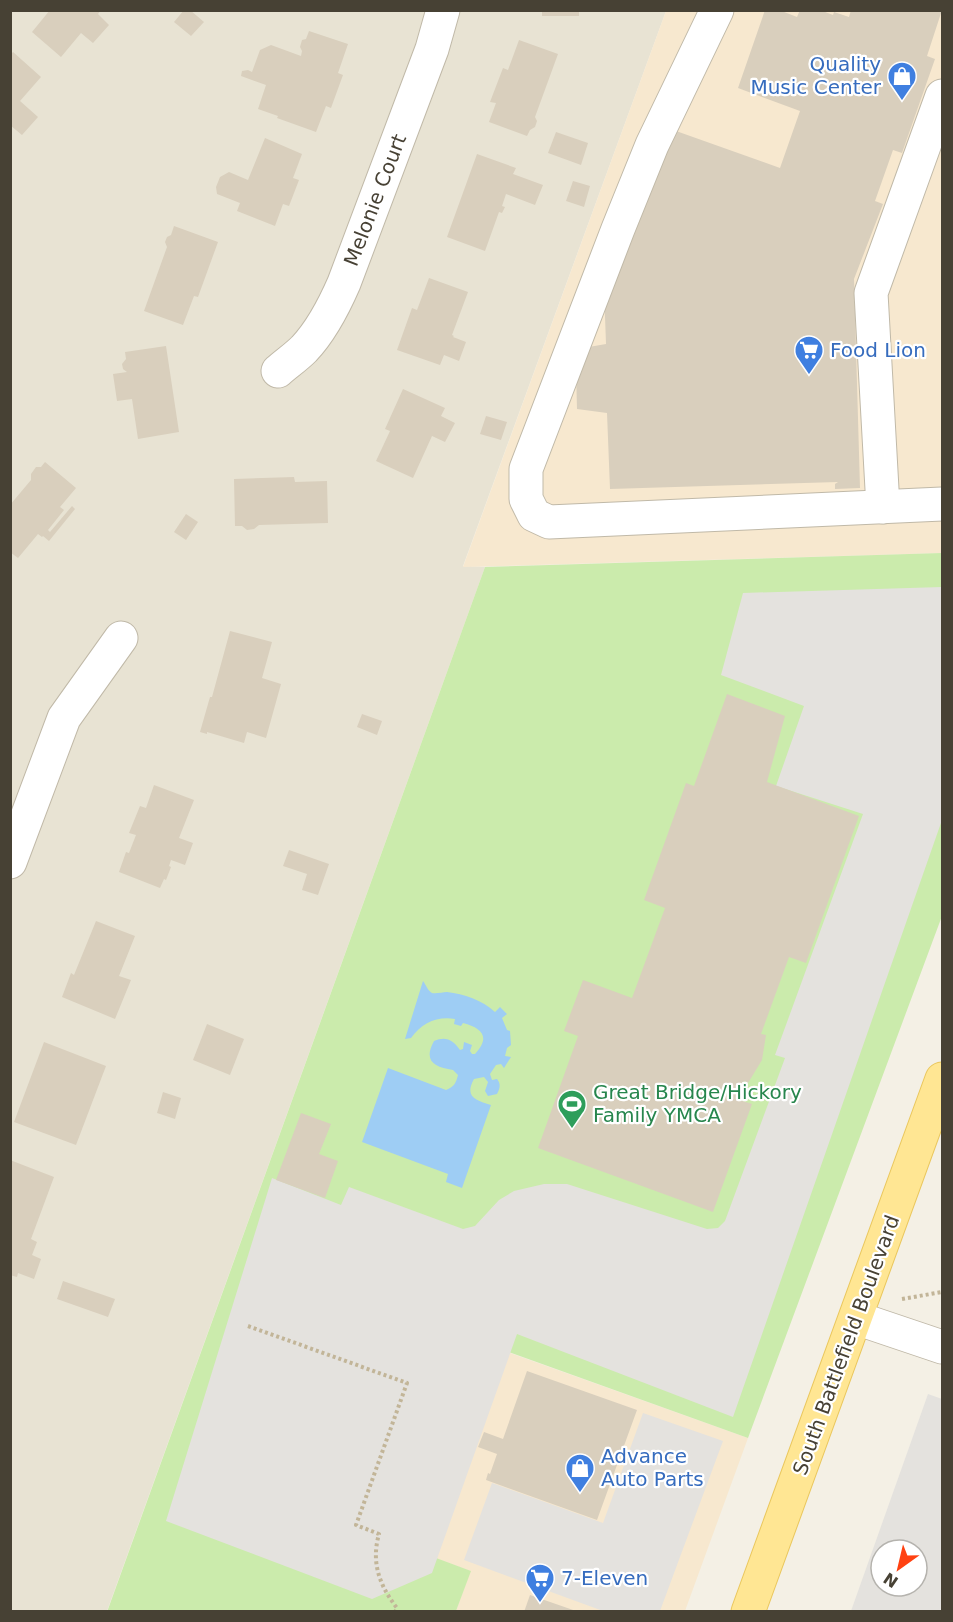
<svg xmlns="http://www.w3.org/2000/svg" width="953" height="1622" viewBox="0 0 953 1622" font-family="'DejaVu Sans',sans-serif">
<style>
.residential{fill:#e8e3d3}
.commercial{fill:#f7e8cf}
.green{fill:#cbebac}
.parking{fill:#e4e2de;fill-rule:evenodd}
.water{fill:#9ecdf4}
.building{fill:#d9cfbd}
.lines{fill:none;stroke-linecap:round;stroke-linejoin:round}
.minor-casing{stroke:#c0b9a8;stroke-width:35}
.major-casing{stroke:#eac75d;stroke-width:35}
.path{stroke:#c2b598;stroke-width:4;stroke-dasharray:3 3;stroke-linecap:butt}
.minor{stroke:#fff;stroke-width:33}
.major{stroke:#ffe693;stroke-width:33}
.labels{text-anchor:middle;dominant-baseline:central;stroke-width:4.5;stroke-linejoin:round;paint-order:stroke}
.shop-label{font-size:20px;fill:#366cbe;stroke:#fff;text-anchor:start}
.street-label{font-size:20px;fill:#474134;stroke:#fff}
.leisure-label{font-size:20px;fill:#27864d;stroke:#fff;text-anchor:start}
</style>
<rect width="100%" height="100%" fill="#f4f0e5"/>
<path class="residential" d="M11 11H666L463 566 485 567 107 1611 11 1612Z"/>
<g class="commercial">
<path d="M666 11H942V553L463 567Z"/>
<path d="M488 1345 748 1438 685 1611H456L470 1571 411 1549Z"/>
</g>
<path class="green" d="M942 553V916L748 1438 489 1345 412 1549 471 1571 456 1611 107 1612 485 567Z"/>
<g class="parking">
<path d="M942 587V820L733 1417 517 1334 432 1573 372 1599 166 1521 272 1178 341 1205 349 1187 463 1229 475 1226 499 1200 514 1191 544 1184H567L707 1229 718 1228 725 1221 785 1058 775 1055 863 814 776 786 804 706 721 675 743 593Z"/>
<path d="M928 1394 942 1399V1611H851ZM881 1550H917V1586H881Z"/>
<path d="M643 1413 723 1441 660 1611H603L464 1560 492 1483 603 1523Z"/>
</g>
<path class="water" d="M423 981C426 985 428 991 432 993 436 994 443 992 447 992 464 994 482 1000 495 1012L500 1007 507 1014 502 1018 507 1030 510 1031 511 1045 507 1048 505 1056 511 1057 504 1068 501 1064 496 1065 490 1074 492 1080 497 1079C501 1084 500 1088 497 1094L488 1096 485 1091 488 1082 484 1077 474 1079C464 1097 476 1100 491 1105L462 1188 446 1182 448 1174 362 1142 388 1068 446 1090C454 1087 456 1083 458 1075L453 1070C434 1067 423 1061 434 1041 446 1036 453 1040 460 1050L463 1049 464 1042 472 1045 470 1051 472 1054H475C491 1037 482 1028 463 1023L461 1026 454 1024 455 1019C437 1016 422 1023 411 1038L405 1039Z"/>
<g class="building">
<path d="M50 10H101L98 14 109 25 93 43 81 33 61 57 32 32Z"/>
<path d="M184 10H190L204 22 191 36 174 22Z"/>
<rect x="542" y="10" width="37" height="6"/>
<path d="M765 10H779L797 17 800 10H820L833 15 834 12 849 17 851 10H942L927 56 935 59 902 153 893 150 875 201 883 204 854 279 860 488 835 489V484L838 482 610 489 607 413 577 409 576 369 583 348 606 344 604 288 662 126 780 168 800 111 738 88Z"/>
<path d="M309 31 348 44 338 73 343 75 331 108 326 106 316 132 277 118 278 116 258 109 266 85 241 76 242 71 248 70 252 72 260 50 271 45 301 56 302 51 300 47 302 40 306 39Z"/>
<path d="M519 40 558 54 535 117 537 121 535 127 530 130 527 136 489 122 496 103 490 102 503 68 508 70Z"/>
<path d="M13 52 41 77 20 101 38 117 22 135 10 125V55Z"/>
<path d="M556 132 588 143 581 165 548 153Z"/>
<path d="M265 138 302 154 293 178 299 180 289 206 283 204 275 226 237 211 240 203 217 194 216 187 220 177 229 172 248 180Z"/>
<path d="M477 154 516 168 513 174 543 185 535 205 506 194 502 206 505 207 502 213 499 212 485 251 447 237Z"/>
<path d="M573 181 590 186 584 207 566 201Z"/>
<path d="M174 226 218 242 198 297 194 296 183 325 144 311 167 247 165 242 167 237 171 235Z"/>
<path d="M429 278 468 292 452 335 454 336 453 337 466 342 459 361 444 355 440 365 397 350 412 308 417 310Z"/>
<path d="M166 346 179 432 138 439 132 399 117 401 113 374 127 372 123 369 122 364 126 359 125 352Z"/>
<path d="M403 389 445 408 441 416 455 423 445 442 432 436 413 478 376 461 390 431 385 429Z"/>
<path d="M486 416 507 422 501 440 480 434Z"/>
<path d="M45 462 76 488 60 507 64 510 48 530 50 532 72 506 75 509 49 541 43 536 42 537 38 534 18 558 10 552V505L31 480V474L36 467H41Z"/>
<path d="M294 477 295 482 327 481 328 523 259 525 254 529 247 530 242 526H235L234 479Z"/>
<path d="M186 514 198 522 186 540 174 532Z"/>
<path d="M230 631 272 642 262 678 281 684 266 738 247 732 244 743 207 732V734L200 732 210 697H212Z"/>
<path d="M727 694 785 716 767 782 859 816 806 963 789 957 761 1034 766 1035 762 1060 748 1083 744 1081 737 1099 752 1104 713 1212 538 1148 578 1036 564 1031 583 980 632 998 665 908 644 900 686 783 694 786Z"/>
<path d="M362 714 382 721 377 735 357 727Z"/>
<path d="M154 785 194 800 179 838 193 843 185 865 171 860 169 866 171 867 166 880 164 879 160 888 119 872 126 852 129 853 136 835 129 833 140 806 146 808Z"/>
<path d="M289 850 329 864 318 895 302 890 307 874 283 866Z"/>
<path d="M96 921 135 936 119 976 131 980 115 1019 62 997 71 973 74 975Z"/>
<path d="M207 1024 244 1039 230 1075 193 1060Z"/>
<path d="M44 1042 106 1066 76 1145 14 1122Z"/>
<path d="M163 1092 181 1098 175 1119 157 1113Z"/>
<path d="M301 1113 331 1124 319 1154 338 1161 325 1198 276 1180Z"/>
<path d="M10 1160 54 1177 31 1239 37 1242 32 1255 41 1259 34 1279 18 1273 17 1277 10 1275Z"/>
<path d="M63 1281 115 1299 108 1317 57 1299Z"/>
<path d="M527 1371 637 1410 597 1520 486 1480 488 1473 490 1474 497 1454 478 1447 484 1432 503 1439Z"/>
<path d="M530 1595 576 1611V1612H524Z"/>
</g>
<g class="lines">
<g class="minor-casing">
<g id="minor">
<path d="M717 10 652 145 618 229 526 469V499L534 515 549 522 942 504"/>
<path d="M278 371C286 364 296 357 304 349 322 330 334 306 344 283L432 49 443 10"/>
<path d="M883 507 871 293 942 96"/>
<path d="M10 862 64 718 121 638"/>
<path d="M856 1318 942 1347"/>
</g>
</g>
<g class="major-casing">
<path id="major" d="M748 1612 942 1079"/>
</g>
<g class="path">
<path d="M902 1299 942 1292"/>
<path d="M248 1326 407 1383 356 1525 379 1534C371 1562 379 1585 397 1608L395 1612"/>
</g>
<use href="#minor" class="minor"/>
<use href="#major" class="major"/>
</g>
<defs>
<g id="shop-pin" transform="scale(1.5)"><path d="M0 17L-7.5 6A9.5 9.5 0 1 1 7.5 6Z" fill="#3f7fe0" stroke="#fff"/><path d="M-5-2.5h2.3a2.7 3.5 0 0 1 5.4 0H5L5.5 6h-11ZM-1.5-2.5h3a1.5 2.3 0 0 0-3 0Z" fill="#fff"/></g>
<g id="supermarket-pin" transform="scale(1.5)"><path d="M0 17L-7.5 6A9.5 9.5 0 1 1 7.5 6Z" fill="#3f7fe0" stroke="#fff"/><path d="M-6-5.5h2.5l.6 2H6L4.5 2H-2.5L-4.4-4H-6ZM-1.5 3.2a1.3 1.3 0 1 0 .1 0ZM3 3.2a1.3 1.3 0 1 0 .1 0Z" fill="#fff"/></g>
<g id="stadium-pin" transform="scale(1.5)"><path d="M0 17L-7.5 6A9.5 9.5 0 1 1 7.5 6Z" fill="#2e9e5b" stroke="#fff"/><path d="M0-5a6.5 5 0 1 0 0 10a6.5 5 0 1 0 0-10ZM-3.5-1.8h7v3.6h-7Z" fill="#fff"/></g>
</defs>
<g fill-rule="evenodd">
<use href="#shop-pin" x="902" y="76"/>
<use href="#supermarket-pin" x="809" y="350"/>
<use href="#stadium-pin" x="572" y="1104"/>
<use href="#shop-pin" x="580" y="1468"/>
<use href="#supermarket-pin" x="540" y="1578"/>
</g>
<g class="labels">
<g class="shop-label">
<text x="881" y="64" text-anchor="end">Quality<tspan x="881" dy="23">Music Center</tspan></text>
<text x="830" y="350">Food Lion</text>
<text x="601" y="1456">Advance<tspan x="601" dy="23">Auto Parts</tspan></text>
<text x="561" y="1578">7-Eleven</text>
</g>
<g class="street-label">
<text transform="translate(375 200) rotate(-69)">Melonie Court</text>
<text transform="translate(846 1345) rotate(-70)">South Battlefield Boulevard</text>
</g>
<g class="leisure-label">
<text x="593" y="1092">Great Bridge/Hickory<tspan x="593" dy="23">Family YMCA</tspan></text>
</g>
</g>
<rect width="953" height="1622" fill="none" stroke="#474134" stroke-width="24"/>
<g transform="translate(899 1568) rotate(214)"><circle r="28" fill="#ffffff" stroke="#b5b3ae" stroke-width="1.5"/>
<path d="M0-4.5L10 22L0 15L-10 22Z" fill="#ff4111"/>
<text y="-9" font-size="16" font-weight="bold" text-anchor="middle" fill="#474134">N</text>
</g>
</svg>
